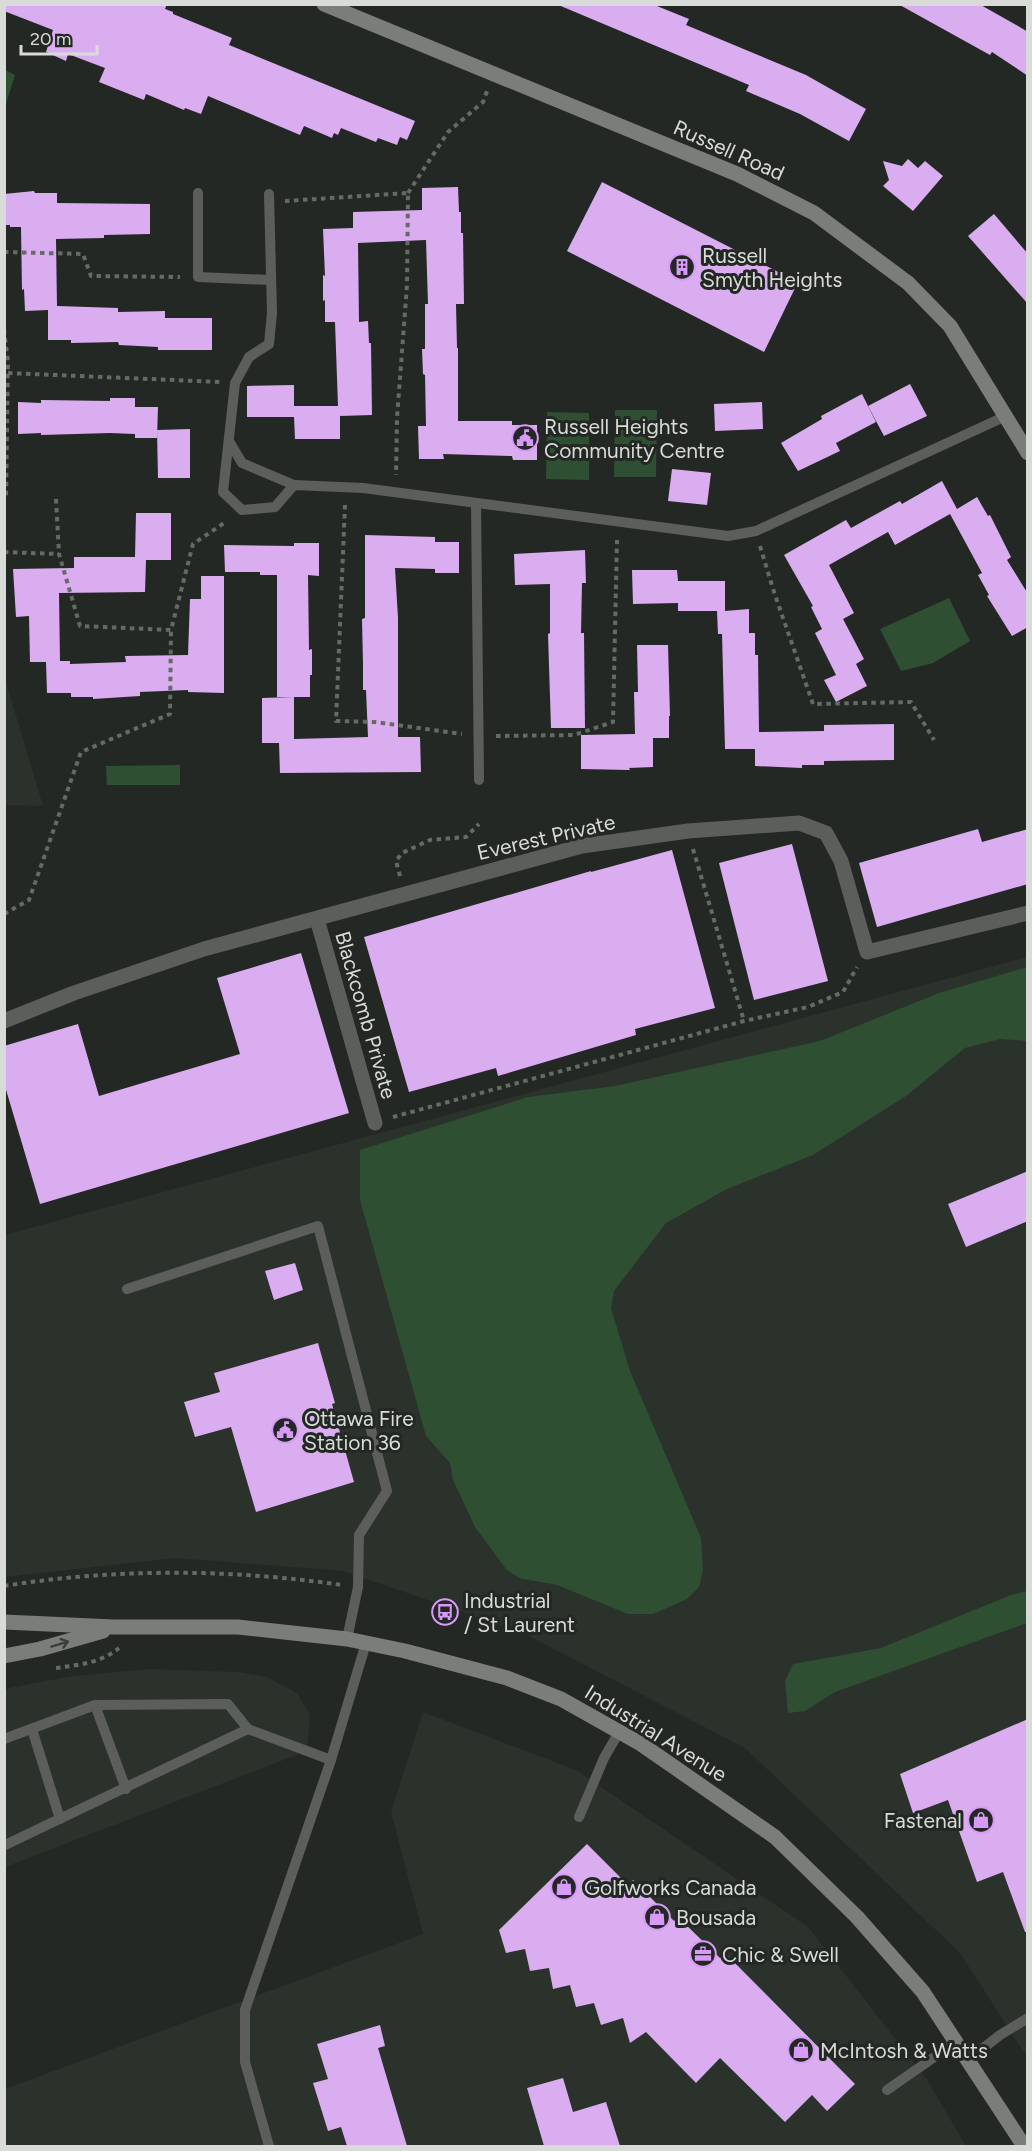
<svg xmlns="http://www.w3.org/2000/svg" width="1032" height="2151" viewBox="0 0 1032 2151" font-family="Figtree,sans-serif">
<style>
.built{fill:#2a322b}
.green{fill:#2e4f31}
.building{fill:#d9adf0}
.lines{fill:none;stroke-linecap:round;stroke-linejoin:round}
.path{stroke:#666a66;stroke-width:4;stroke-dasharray:4.5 4.5;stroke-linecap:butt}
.lane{stroke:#5c5e5c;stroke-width:10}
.street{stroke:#5c5e5c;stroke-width:15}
.secondary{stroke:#7a7d7a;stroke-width:15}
.oneway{stroke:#3a3d3a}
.labels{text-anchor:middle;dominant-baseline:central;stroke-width:6;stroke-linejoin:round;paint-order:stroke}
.street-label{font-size:21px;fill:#d8dbd8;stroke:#242824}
.poi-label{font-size:21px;fill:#d8dbd8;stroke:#242824;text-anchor:start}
</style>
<rect width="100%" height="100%" fill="#242824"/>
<g class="built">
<path d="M5 679 43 806 5 805Z"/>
<path d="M1027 957V2057L960 1953 745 1748 521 1632 343 1571 175 1558 5 1577V1235Z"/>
<path d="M149 1669 239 1672 267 1677 297 1693 310 1715 307 1751 5 1867V1690L13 1687 73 1676Z"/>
<path d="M423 1712 576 1770 808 1927 926 2078 966 2146H5V2089L423 1934 391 1812Z"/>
</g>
<g class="green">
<path d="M5 70 15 75 5 107Z"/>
<path d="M615 410H657L656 477H614Z"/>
<path d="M547 412 589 413V480L546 479Z"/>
<path d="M949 598 970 641 933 663 901 671 880 629Z"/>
<path d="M180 765V785H107L106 766Z"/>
<path d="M1027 967V1041L1000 1039 965 1048 906 1096 813 1155 727 1189 666 1223 614 1291 611 1308 630 1371 701 1538 703 1570 699 1587 687 1599 653 1614H628L557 1585 519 1578 506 1569 475 1527 453 1480 450 1463 426 1436 360 1200V1150L528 1097 615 1086 820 1041 939 993Z"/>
<path d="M1027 1591V1623L835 1692 805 1711 788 1713 785 1681 793 1664 881 1648 1011 1595Z"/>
</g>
<g class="building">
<path d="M4 4H167L165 9 173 12V14L232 38 229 45 415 121 407 140 400 137 397 145 378 138 376 142 341 128 338 135 334 133 332 138 304 126 300 135 208 96 201 114 185 108 184 110 146 94 144 100 99 82 105 68 68 54 66 61 46 52 53 30 4 11Z"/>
<path d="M556 4H652L689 19 686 25 806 75 866 109 849 141 800 114 746 91 749 85Z"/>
<path d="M898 4H979L1018 26 1028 32V76L992 52 990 55Z"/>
<path d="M908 159 918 168 925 161 943 176 913 211 883 186 889 180 883 161 902 166Z"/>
<path d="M602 182 798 282 764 352 567 251Z"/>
<path d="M458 187 459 212H461V233H463L464 304H456L457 348H458V421H512V425H537V460H513L512 456 443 454 444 459H419L418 426H426L425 375 423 374 422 349H425V304H428L426 240 358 243 359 322 368 321 369 343H371L372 415 340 416V439H295L294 417H247V386L294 385V406H338L335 322H325V300L323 301V275L325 276 323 229 353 228V212L422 210V188Z"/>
<path d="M34 191 35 193H57V203L150 204V234L104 235V238L56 239 57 306 118 308V312L165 311V318H212V350H158V347L119 345 118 342 71 343V340H48V310L25 311 24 289 22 290 21 227H10V225H4V194Z"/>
<path d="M994 214 1028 254V304L968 236Z"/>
<path d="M910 384 927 416 884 436 868 406Z"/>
<path d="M862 394 876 422 836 443 840 451 798 471 781 443 822 419 821 416Z"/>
<path d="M110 398H135V407H158L157 438H135V434L110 433 41 435V433L18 434V402L41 403V400L110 401Z"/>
<path d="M762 402 763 429 715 431 714 404Z"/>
<path d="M190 429V478H158L157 430Z"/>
<path d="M672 469 711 473 707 505 668 501Z"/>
<path d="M942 481 957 509 977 497 988 516 990 515 1011 557 1007 560 1028 594V627L1012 636 987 596 989 595 978 575 982 573 950 514 895 545 888 532 829 565 854 613 843 619 864 659 856 664 867 686 836 702 824 680 836 675 815 633 822 629 811 607 813 606 784 555 846 520 851 528 900 501 902 504Z"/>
<path d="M136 513H171V560H146L145 592 59 593 60 661H70V664L126 662 125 656 188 655 190 599H201V576H224V693L188 692V690L140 692V696L93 699V697H71V693H47L46 662H30L29 616 16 617 13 569 74 568V557H135Z"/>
<path d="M365 535 435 537V542H459V573H435V569L395 568 398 618V737H420L421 772 280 773 279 743H262V698L294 697V739L368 737 366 690H363V664L362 619 365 618Z"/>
<path d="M294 543H319V576L308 575 309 650 312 649V675H310V697H277V575H260V572H225L224 545 294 546Z"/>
<path d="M585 550 586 583H582L581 633H584L585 728H551L548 634 550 633V584L515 585 514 554Z"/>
<path d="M632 570H677L678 581H725V611L749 609V633H755V655H758L759 732 824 731V725L894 724V760L824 761V765H802V768L755 766V749H725L722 634H718L717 611H723H678V603L633 604Z"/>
<path d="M637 645H668L670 716H669V738H653V767L629 768 630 770 581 769V735L635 734 634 692H638Z"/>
<path d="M978 829 982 842 1028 829V884L877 927 859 863Z"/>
<path d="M792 844 828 981 754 1000 719 863Z"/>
<path d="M672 850 715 1008 635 1029 636 1035 498 1076 496 1068 409 1092 364 937 591 871V872Z"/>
<path d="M301 953 349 1113 40 1204 4 1083V1046L78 1024 99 1096 240 1054 217 978Z"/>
<path d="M1028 1171V1221L966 1247 948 1204Z"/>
<path d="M295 1263 303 1290 274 1300 265 1271Z"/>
<path d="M318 1343 335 1403 332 1404 354 1482 256 1512 231 1427 195 1437 184 1402 220 1392 214 1373Z"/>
<path d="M1028 1719V1932H1025L1003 1872 977 1882 948 1800 913 1813 900 1774Z"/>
<path d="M587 1844 628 1885 633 1880 674 1921 678 1917 720 1958 725 1953 855 2084 827 2111 812 2095 785 2122 720 2058 696 2083 646 2032 630 2043 623 2018 601 2025 594 2003 576 2007 570 1985 553 1989 549 1968 530 1971 525 1949 506 1953 499 1930Z"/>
<path d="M380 2025 385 2046 378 2048 407 2146H347L341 2127 328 2131 313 2083 328 2079 317 2044Z"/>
<path d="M563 2078 573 2112 606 2102 620 2146H544L527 2088Z"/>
</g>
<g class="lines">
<g class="path">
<path d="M408 193 448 132 483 102 487 91"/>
<path d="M285 201 408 193 407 285 397 418 396 475"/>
<path d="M4 252 83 254 91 276 180 277"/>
<path d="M4 329 8 362 6 499"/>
<path d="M8 373 220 382"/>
<path d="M56 499 59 554 80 626 171 630 193 544 227 521"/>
<path d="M345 505 336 721 375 722 462 734"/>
<path d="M760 546 774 592 813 704 911 702 934 740"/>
<path d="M4 552 59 554"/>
<path d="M496 736 574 735 613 722 617 540"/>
<path d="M693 849 744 1021"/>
<path d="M400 876 396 861 402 853 430 840 466 837 479 824"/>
<path d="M4 914 29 900 81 752 170 714 171 630"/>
<path d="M393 1117 744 1021 808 1007 843 992 857 967"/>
<path d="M4 1586C116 1568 231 1569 342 1585"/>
<path d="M56 1668C78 1665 101 1663 119 1648"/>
</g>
<g class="lane">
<path d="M198 193V277L271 280"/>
<path d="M269 194 272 313 269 344 249 357 235 383 223 492 242 510 275 507 294 485 363 488 728 536 756 531 1006 416"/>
<path d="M229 441 242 463 294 485"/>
<path d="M476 503 479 780"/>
<path d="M127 1289 318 1226 387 1491 359 1535 358 1587 347 1639"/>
<path d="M95 1705 126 1789"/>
<path d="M32 1729 60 1819"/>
<path d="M4 1739 95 1705 228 1704 248 1729 331 1760"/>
<path d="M579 1817 604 1758 619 1732"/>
<path d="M5 1845 248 1729"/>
<path d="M968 2060 1000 2035 1028 2018"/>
<path d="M887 2090 956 2042"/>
<path d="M269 2146 245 2062V2010L331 1760 366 1643"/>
</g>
<g class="street">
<path d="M317 919 375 1123"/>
<path d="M4 1021 74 993 204 949 582 846 688 831 799 823 826 833 841 861 867 952 1028 913"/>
</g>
<g class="secondary">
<path d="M324 4 737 174 814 213 908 283 950 326 1028 453"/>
<path d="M4 1622 114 1627H238L347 1639 405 1651 507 1678 561 1699 641 1744 775 1837 857 1917 923 1992 1024 2146"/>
<path d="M4 1656 40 1649 103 1631"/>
</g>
</g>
<defs><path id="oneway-shaft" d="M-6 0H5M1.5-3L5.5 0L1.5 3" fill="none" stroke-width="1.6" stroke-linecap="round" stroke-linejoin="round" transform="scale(1.5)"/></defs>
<use class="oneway" href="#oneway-shaft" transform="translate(60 1644) rotate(-17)"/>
<defs>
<g id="building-ring" transform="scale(1.35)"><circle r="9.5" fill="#242824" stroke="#d89af8" stroke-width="1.5"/><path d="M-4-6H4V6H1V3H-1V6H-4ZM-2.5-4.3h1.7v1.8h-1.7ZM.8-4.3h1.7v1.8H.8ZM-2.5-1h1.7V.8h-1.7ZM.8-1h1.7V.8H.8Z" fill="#d89af8"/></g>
<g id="civic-ring" transform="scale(1.35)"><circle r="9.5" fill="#242824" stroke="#d89af8" stroke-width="1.5"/><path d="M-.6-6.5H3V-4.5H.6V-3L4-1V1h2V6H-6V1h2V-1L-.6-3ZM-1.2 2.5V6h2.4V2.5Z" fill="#d89af8"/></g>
<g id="bus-ring" transform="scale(1.35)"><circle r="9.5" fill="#242824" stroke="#d89af8" stroke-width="1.5"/><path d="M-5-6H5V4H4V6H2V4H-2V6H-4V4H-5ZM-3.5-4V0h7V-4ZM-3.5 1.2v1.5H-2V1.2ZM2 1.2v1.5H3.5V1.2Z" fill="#d89af8"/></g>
<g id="shop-ring" transform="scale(1.35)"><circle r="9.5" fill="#242824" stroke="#d89af8" stroke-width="1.5"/><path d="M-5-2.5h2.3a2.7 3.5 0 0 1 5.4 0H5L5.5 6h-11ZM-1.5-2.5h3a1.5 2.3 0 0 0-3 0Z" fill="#d89af8"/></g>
<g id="office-ring" transform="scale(1.35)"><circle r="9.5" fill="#242824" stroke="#d89af8" stroke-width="1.5"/><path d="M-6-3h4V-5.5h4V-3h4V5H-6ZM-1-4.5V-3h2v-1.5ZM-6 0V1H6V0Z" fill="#d89af8"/></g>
</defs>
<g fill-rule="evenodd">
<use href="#building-ring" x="682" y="267"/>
<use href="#civic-ring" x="525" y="438"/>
<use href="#civic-ring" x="285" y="1430"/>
<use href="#bus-ring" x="445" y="1612"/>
<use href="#shop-ring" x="981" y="1820"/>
<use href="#shop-ring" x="564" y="1887"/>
<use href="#shop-ring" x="657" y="1917"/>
<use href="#office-ring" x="703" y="1954"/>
<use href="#shop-ring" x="801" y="2050"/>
</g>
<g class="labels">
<g class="street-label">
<text transform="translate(729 150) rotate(24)">Russell Road</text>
<text transform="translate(546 837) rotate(-13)">Everest Private</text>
<text transform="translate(366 1015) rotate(74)">Blackcomb Private</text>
<text transform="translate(656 1733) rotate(32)">Industrial Avenue</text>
</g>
<g class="poi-label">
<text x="702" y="255">Russell<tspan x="702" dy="24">Smyth Heights</tspan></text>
<text x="544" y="426">Russell Heights<tspan x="544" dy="24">Community Centre</tspan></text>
<text x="304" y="1418">Ottawa Fire<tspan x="304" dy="24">Station 36</tspan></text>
<text x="464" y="1600">Industrial<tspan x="464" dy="24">/ St Laurent</tspan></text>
<text x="962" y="1820" text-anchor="end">Fastenal</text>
<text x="584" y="1887">Golfworks Canada</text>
<text x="676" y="1917">Bousada</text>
<text x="722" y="1954">Chic &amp; Swell</text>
<text x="820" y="2050">McIntosh &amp; Watts</text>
</g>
</g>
<rect width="1032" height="2151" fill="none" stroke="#d8dbd8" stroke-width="12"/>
<path d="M21 45v9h76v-9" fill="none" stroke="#d8dbd8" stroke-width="3"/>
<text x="30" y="45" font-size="18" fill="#d8dbd8" stroke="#242824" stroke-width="4.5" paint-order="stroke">20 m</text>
</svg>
